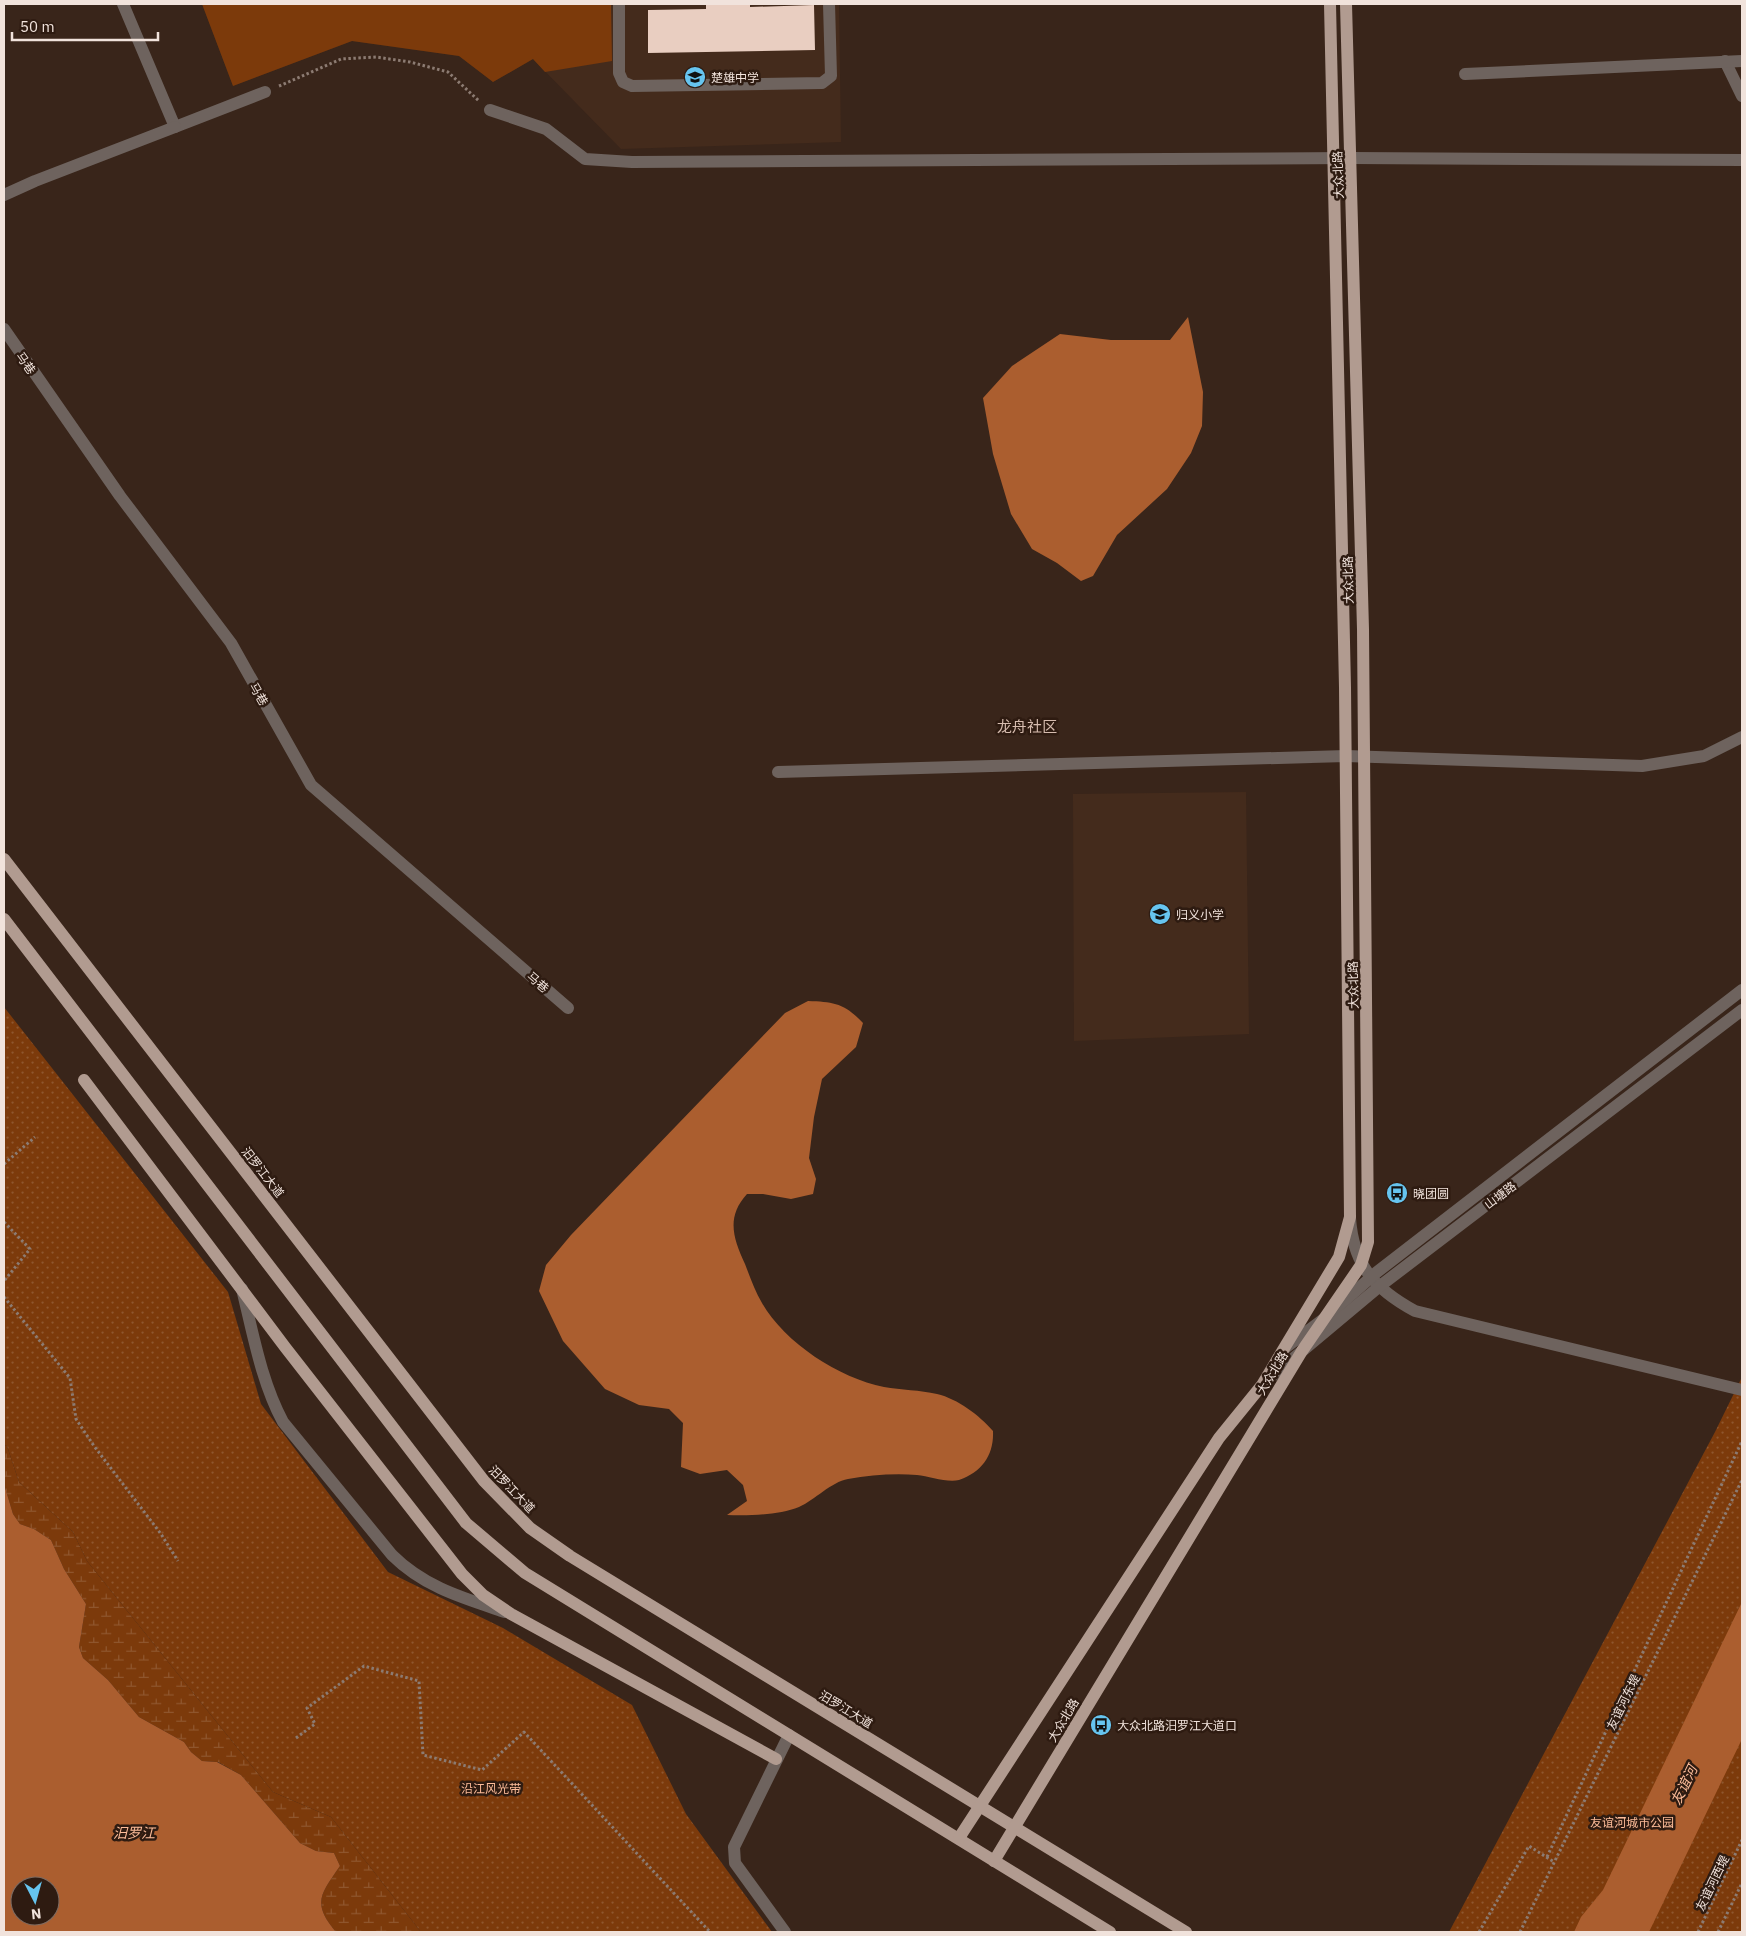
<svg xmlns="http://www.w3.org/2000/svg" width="1746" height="1936" viewBox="0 0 1746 1936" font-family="'IBM Plex Sans','Noto Sans SC',sans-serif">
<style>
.built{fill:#442b1c}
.green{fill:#7c3a0b}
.wetland{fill:url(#wetland-marsh)}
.park{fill:url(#park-dots)}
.water{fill:#ab5e2f;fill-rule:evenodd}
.building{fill:#e9cec1}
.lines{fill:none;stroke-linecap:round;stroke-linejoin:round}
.path{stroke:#8c7b72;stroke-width:3;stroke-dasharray:2.5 2.5;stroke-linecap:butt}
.minor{stroke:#6e635e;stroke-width:12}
.major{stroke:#b19b90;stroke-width:12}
.labels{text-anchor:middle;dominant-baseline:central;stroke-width:5;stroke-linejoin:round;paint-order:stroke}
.poi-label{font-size:12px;fill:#f1e3dc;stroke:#2e1b11;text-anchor:start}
.street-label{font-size:12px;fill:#f1e3dc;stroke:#2e1b11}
.park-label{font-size:12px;fill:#fdbc99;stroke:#2e1b11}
.water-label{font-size:14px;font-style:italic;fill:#febd9a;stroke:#2e1b11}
.quarter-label{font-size:15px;fill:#d6bcaf;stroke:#2e1b11}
</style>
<defs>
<pattern id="wetland-marsh" width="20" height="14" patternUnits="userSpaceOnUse" patternTransform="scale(1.25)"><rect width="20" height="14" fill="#7c3a0b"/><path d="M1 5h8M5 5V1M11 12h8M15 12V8" fill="none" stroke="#8f562e"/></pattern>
<pattern id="park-dots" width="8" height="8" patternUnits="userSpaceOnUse" patternTransform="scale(1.25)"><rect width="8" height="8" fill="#7c3a0b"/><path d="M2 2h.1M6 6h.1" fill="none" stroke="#8f562e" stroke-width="1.8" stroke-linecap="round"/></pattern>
</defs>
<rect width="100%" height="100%" fill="#39251a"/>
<g class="built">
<path d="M202 4H839L841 142 621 149 533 59 493 82 459 56 352 41 233 86Z"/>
<path d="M1246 792 1249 1034 1074 1041 1073 794Z"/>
</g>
<path class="green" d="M202 4H611L612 61 545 72 533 59 493 82 459 56 352 41 233 86Z"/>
<path class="wetland" d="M4 1445 7 1446 19 1482 73 1532 87 1561 273 1792 331 1817 421 1932H336C312 1903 320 1895 340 1866L334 1853 316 1851 300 1843 241 1775 218 1762 202 1761 191 1752 184 1742 139 1717 108 1680 83 1658 79 1647 86 1604 64 1569 51 1540 34 1529 20 1524 13 1514 4 1484Z"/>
<g class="park">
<path d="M4 1007 228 1292 261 1404 388 1572 503 1628 632 1705 686 1814 772 1932H421L331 1817 273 1792 87 1561 73 1532 19 1482 7 1446 4 1445Z"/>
<path d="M1742 1377V1932H1449L1715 1432Z"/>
</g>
<g class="water">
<path d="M1188 317 1203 392 1202 426 1191 453 1167 489 1117 535 1093 576 1081 581 1057 563 1032 549 1011 514 993 454 983 398 1012 366 1060 334 1111 340H1170Z"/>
<path d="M808 1001C834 1002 844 1003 863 1023L856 1047 822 1079 814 1117 809 1158 816 1179 813 1194 791 1199 763 1194H747C726 1217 733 1238 745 1264 750 1277 755 1291 762 1303 785 1343 839 1378 884 1387 901 1390 920 1390 937 1394 958 1399 979 1415 993 1431 994 1455 982 1472 959 1480 947 1483 929 1476 917 1475 895 1473 870 1475 848 1479 831 1482 815 1500 799 1507 779 1515 748 1516 727 1515L747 1501 743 1485 727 1470 700 1474 681 1467 683 1423 669 1409 639 1405 605 1389 563 1341 539 1291 546 1265 571 1235 785 1013Z"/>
<path d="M4 1484 13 1514 20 1524 34 1529 51 1540 64 1569 86 1604 79 1647 83 1658 108 1680 139 1717 184 1742 191 1752 202 1761 217 1762 241 1775 300 1843 316 1851 334 1853 340 1866C320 1895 312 1903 336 1932H4ZM20 1886H50V1916H20Z"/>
<path d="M1742 1602V1739L1649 1932H1574L1581 1917 1603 1890Z"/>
</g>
<path class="building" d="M706 4H750V7L814 5 815 50 648 53V10L706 9Z"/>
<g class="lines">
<g class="path">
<path d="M279 86 341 59 376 57 410 62 448 72 479 101"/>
<path d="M4 1164 35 1137"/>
<path d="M4 1222 30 1249 4 1281"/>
<path d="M4 1297 70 1378 76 1419 94 1446 161 1534 178 1561"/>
<path d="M296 1738 315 1724 307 1708 364 1666 419 1681 423 1755 482 1770 524 1732 710 1932"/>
<path d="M1547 1857 1742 1441"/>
<path d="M1479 1932 1529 1846 1554 1862"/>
<path d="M1520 1932 1742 1480"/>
<path d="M1698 1932 1742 1840"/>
<path d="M1718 1932 1742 1883"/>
</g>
<g class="minor">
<path d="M123 4 175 127 265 92"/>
<path d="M619 4V73L623 82 632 86 822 83 831 76 829 4"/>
<path d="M1725 61 1742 96"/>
<path d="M1465 74 1742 61"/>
<path d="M490 110 546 129 585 159 632 162 1351 158 1742 160"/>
<path d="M4 195 35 181 175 127"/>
<path d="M4 329 120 496 231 643 311 785 568 1008"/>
<path d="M778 772 1346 756 1642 766 1704 756 1742 737"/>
<path d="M1350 1218C1353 1264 1374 1289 1415 1311L1742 1390"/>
<path d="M242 1289C253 1333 261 1381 283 1422L392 1555C424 1587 463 1598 505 1612"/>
<path d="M1285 1348 1325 1318 1377 1272 1742 990"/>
<path d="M1265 1382 1380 1286 1742 1010"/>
<path d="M785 1932 735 1863 734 1847 789 1735"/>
</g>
<g class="major">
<path d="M4 859 484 1481 530 1528 570 1556 1186 1932"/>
<path d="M4 919 466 1523 525 1573 1110 1932"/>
<path d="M84 1080 285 1347 462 1574 483 1595 511 1614 776 1759"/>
<path d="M959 1838 1219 1438 1262 1385 1339 1257 1350 1217 1345 687 1330 4"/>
<path d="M994 1861 1302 1351 1361 1265 1368 1242 1363 629 1346 4"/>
</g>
</g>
<defs>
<g id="school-disc" transform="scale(1.125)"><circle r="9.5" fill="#66c4ef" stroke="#2e1b11"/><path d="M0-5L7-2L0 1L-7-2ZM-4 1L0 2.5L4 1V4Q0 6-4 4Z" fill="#111"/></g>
<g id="bus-disc" transform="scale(1.125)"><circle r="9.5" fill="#66c4ef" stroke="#2e1b11"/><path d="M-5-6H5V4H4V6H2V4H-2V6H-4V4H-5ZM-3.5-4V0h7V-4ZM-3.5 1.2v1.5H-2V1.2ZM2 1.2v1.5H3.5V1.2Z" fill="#111"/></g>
</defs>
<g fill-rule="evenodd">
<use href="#school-disc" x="695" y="77"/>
<use href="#school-disc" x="1160" y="914"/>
<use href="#bus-disc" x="1397" y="1193"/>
<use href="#bus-disc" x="1101" y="1725"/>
</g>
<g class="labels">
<g class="poi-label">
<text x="711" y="77">楚雄中学</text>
<text x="1176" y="914">归义小学</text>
<text x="1413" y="1193">晓团圆</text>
<text x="1117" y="1725">大众北路汨罗江大道口</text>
</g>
<g class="street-label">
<text transform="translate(1338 175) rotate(-92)">大众北路</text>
<text transform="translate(26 363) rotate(55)">马巷</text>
<text transform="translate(1348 580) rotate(-91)">大众北路</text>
<text transform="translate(259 694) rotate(60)">马巷</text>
<text transform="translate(538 982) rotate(41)">马巷</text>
<text transform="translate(1353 985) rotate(-91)">大众北路</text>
<text transform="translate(263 1172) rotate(52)">汨罗江大道</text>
<text transform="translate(1500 1195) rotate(-37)">山塘路</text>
<text transform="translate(1272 1373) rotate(-59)">大众北路</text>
<text transform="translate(512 1489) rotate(46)">汨罗江大道</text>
<text transform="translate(1623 1702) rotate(-64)">友谊河东堤</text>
<text transform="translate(846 1709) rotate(31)">汨罗江大道</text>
<text transform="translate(1063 1720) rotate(-59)">大众北路</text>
<text transform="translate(1712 1883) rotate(-64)">友谊河西堤</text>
</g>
<g class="park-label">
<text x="491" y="1788">沿江风光带</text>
<text x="1632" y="1822">友谊河城市公园</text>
</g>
<g class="water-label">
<text transform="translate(1684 1785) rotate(-64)">友谊河</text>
<text x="134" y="1833">汨罗江</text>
</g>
<g class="quarter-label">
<text x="1027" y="726">龙舟社区</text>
</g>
</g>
<rect width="1746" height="1936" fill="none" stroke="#f1e3dc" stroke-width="10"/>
<g transform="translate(35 1901) rotate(174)"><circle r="24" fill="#2e1b11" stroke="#7c6b62"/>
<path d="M0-4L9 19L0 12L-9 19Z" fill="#66c4ef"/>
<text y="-8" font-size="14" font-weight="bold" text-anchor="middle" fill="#f1e3dc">N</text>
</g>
<path d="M12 32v8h146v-8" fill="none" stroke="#f1e3dc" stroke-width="2.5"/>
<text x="20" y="32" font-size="15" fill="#f1e3dc" stroke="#2e1b11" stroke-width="4" paint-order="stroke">50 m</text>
</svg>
